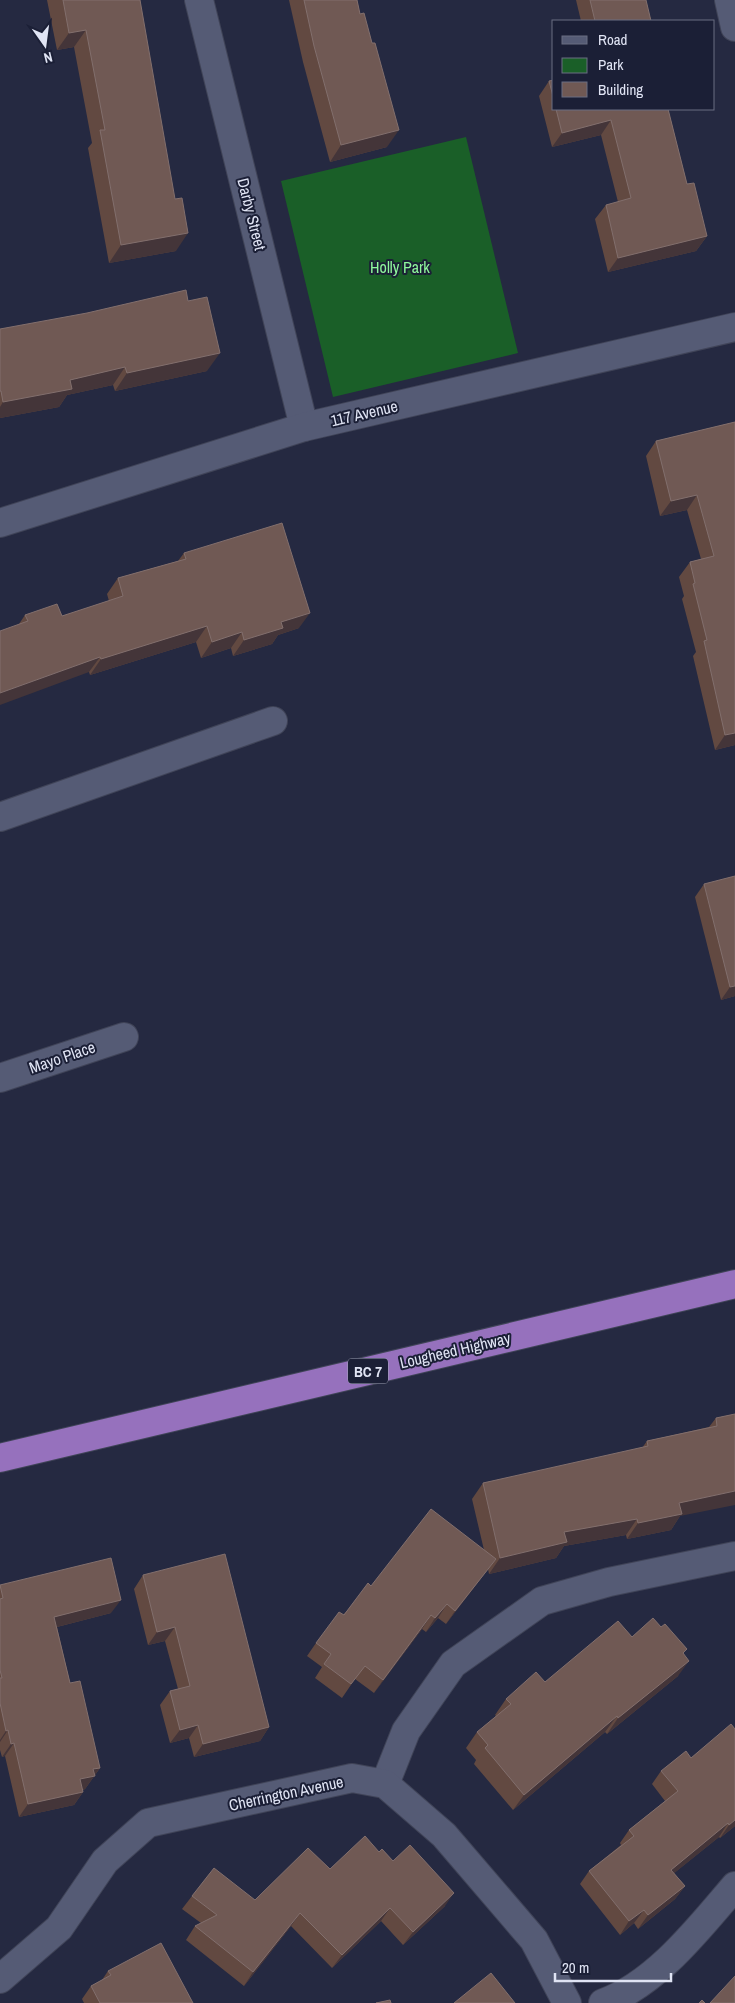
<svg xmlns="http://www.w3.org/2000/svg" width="735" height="2003" viewBox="0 0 735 2003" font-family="'Archivo Narrow',sans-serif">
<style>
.green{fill:#1a5f28}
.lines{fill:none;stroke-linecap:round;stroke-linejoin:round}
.minor-casing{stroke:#404458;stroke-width:30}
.highway-casing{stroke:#404458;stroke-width:30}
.minor{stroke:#555b75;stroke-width:28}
.highway{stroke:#9671bd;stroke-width:28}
.wall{fill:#624941}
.shaded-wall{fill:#443539}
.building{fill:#705954;stroke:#826f6d}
.labels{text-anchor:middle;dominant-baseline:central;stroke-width:4;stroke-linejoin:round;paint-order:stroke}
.shield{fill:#1b1f36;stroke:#a5a9bb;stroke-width:1}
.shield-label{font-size:15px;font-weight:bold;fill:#e0e4f4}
.street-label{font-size:16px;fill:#e0e4f4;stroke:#1b1f36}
.park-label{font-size:16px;fill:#8ff79c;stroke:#1b1f36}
</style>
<rect width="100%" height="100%" fill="#252941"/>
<path class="green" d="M466 137 518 353 333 397 281 181Z"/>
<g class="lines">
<g class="minor-casing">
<g id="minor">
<path d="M199 0 304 427"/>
<path d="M729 0 735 27"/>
<path d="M0 523 304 427 735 327"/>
<path d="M0 817 273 721"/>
<path d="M0 1078 124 1037"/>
<path d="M385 1784 406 1731 453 1664 542 1601 609 1582 735 1556"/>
<path d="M0 1979 59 1928 105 1861 148 1823 352 1778 385 1784 444 1835 534 1940 567 2003"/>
<path d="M603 2003C656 1984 699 1928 735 1886"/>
</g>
</g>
<g class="highway-casing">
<path id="highway" d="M0 1458 735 1284"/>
</g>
<use href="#minor" class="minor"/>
<use href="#highway" class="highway"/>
</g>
<g class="wall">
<path d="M47 0H140L176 251 109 263 88 148 92 143 74 47 57 50Z"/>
<path d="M289 0H357L387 147 330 162 303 62Z"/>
<path d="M576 0H646L651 21H581Z"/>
<path d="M554 80V109H668L687 184 707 236 696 251 608 272 595 219 606 205 618 202 601 135 552 147 539 96 549 81Z"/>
<path d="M188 301 207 371 115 391 113 385 67 395 59 407 0 418V329Z"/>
<path d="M735 422V745L715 750 693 656 696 652 682 599 684 596 679 577 690 562 701 559 687 510 660 516 646 456 656 441Z"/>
<path d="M184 553 299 628 278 635 272 644 233 656 231 648 201 658 196 642 90 675 89 672 19 624 25 615 62 616 109 601 107 594 118 578 178 561Z"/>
<path d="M704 884 735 996 721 1000 695 897Z"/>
<path d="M735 1414 680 1516 671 1530 627 1539 626 1535 564 1546 556 1558 489 1574 488 1569 446 1624 438 1618 426 1632 422 1629 374 1693 355 1679 342 1698 315 1678 322 1667 307 1656 316 1643 371 1586 484 1550 472 1499 483 1483 642 1448 647 1441 709 1427 716 1418Z"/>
<path d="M143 1575 269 1727 260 1741 194 1757 189 1738 170 1743 160 1705 170 1691 178 1689 165 1641 148 1645 134 1589Z"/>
<path d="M0 1585 111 1613 57 1627 70 1683 100 1768 85 1789 83 1790V1792L74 1805 19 1817 5 1756 2 1757 0 1750Z"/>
<path d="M632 1637 684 1653 678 1676 607 1734 605 1732 513 1810 474 1764 476 1760 466 1748 477 1732 496 1716 495 1715 506 1699 545 1682Z"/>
<path d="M661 1771 735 1826 720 1838 719 1837 674 1873 685 1886 675 1899 638 1929 634 1923 620 1935 580 1884 589 1871 621 1845 620 1843 629 1830 665 1801 652 1784Z"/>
<path d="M379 1852 393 1861 445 1906 403 1945 381 1921 332 1968 291 1926 244 1986 186 1940 195 1926 201 1923 182 1909 192 1896 255 1900Z"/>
<path d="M108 1971 193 2003H84L82 1999 91 1986 102 1980Z"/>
</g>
<g class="shaded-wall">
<path d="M86 30 74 47 57 50 69 33Z"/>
<path d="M611 120 601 135 552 147 562 133Z"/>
<path d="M399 130 387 147 330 162 341 145Z"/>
<path d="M188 233 176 251 109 263 121 245Z"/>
<path d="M707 236 696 251 608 272 618 258Z"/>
<path d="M220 353 207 371 115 391 127 373Z"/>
<path d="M125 367 113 385 67 395 59 407 0 418V407L3 402 70 380Z"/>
<path d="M697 495 687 510 660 516 671 501Z"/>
<path d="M310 613 299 628 278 635 272 644 233 656 244 640 281 622Z"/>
<path d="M207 626 196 642 90 675 101 659Z"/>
<path d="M242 632 231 648 201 658 212 642Z"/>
<path d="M100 657 89 672 0 705V693Z"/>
<path d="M735 733V745L715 750 725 735Z"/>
<path d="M735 986V996L721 1000 730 987Z"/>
<path d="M735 1491V1505L680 1516 671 1530 627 1539 638 1523 679 1503Z"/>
<path d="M637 1519 626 1535 564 1546 556 1558 489 1574 500 1558 564 1532Z"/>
<path d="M496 1559 446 1624 455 1611Z"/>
<path d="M121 1600 111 1613 45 1630 54 1617Z"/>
<path d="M447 1604 438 1618 426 1632 435 1618Z"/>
<path d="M431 1615 422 1629 374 1693 383 1680Z"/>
<path d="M175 1627 165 1641 148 1645 157 1632Z"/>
<path d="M689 1661 678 1676 607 1734 618 1718Z"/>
<path d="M617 1716 605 1732 513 1810 524 1795Z"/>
<path d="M198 1725 189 1738 170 1743 180 1730Z"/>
<path d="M269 1727 260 1741 194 1757 203 1744Z"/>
<path d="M8 1730 0 1742V1740L6 1731Z"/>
<path d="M14 1743 5 1756 2 1757 11 1744Z"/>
<path d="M100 1768 85 1789 71 1792 80 1779 93 1769Z"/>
<path d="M83 1792 74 1805 19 1817 28 1804Z"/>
<path d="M735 1820V1826L720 1838 729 1825Z"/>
<path d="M728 1823 719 1837 662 1883 671 1870Z"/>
<path d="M685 1886 675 1899 638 1929 648 1915Z"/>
<path d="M454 1893 445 1906 403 1945 413 1932Z"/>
<path d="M390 1908 381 1921 332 1968 342 1955Z"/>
<path d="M644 1910 634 1923 620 1935 629 1921Z"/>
<path d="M300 1913 291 1926 244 1986 253 1972Z"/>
</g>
<g class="building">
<path d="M63 0H140L175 199 182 198 188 233 121 245 100 130H105L86 30 69 33Z"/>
<path d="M304 0H357L360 14 364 13 372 43H375L399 130 341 145 314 46Z"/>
<path d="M590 0H646L651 21H595Z"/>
<path d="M554 80V100L549 81Z"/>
<path d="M556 109H668L687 184 694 183 707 236 618 258 606 205 631 198 611 120 562 133Z"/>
<path d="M186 290 188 301 207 297 220 353 127 373 125 367 70 380 72 389 3 402 1 391H0V329L87 313Z"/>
<path d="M735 422V733L725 735 704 641 707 640 693 584 695 583 690 562 714 556 697 495 671 501 656 441Z"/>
<path d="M282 523 310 613 281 622 283 628 244 640 242 632 212 642 207 626 101 659 100 657 0 693V631L28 621 25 615 57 604 62 616 123 596 118 578 186 559 184 553Z"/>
<path d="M735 876V986L730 987 704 884Z"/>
<path d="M735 1414V1491L679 1503 682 1514 638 1523 637 1519 564 1532 567 1542 500 1558 483 1483 648 1446 647 1441 717 1426 716 1418Z"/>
<path d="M431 1509 496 1559 455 1611 447 1604 435 1618 431 1615 383 1680 365 1666 351 1684 324 1664 331 1654 316 1643 339 1612 344 1615 368 1583 371 1586Z"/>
<path d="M225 1554 269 1727 203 1744 198 1725 180 1730 170 1691 190 1686 175 1627 157 1632 143 1575Z"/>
<path d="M111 1558 121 1600 54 1617 70 1683 80 1681 100 1768 93 1769 95 1776 80 1779 83 1792 28 1804 14 1743 11 1744 8 1730 6 1731 0 1703V1678H2L0 1670V1599L3 1598 0 1585Z"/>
<path d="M653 1618 661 1627 665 1624 687 1649 683 1653 689 1661 618 1718 617 1716 524 1795 485 1748 488 1745 477 1732 511 1704 506 1699 536 1672 545 1682 618 1621 632 1637Z"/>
<path d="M731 1724 735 1729V1820L729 1825 728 1823 671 1870 685 1886 648 1915 644 1910 629 1921 589 1871 634 1836 629 1830 678 1791 661 1771 686 1751 691 1758Z"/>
<path d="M365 1836 379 1852 382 1849 393 1861 410 1845 454 1893 413 1932 390 1908 342 1955 300 1913 253 1972 195 1926 217 1915 192 1896 214 1868 255 1900 308 1848 330 1869Z"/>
<path d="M161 1943 193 2003H100L91 1986 111 1975 108 1971Z"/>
<path d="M491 1973 515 2003H454Z"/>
<path d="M735 1976V2003H710Z"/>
<path d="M390 2000 391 2003H376Z"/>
<path d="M702 2000 705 2003H699Z"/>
</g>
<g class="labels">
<rect class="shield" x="348" y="1358.5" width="40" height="25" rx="4"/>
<g class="shield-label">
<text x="368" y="1371">BC 7</text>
</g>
<g class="street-label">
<text transform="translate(252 214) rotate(76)">Darby Street</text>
<text transform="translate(364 413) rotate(-13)">117 Avenue</text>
<text transform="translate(62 1057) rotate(-19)">Mayo Place</text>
<text transform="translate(455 1350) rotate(-13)">Lougheed Highway</text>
<text transform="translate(286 1793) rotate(-12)">Cherrington Avenue</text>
</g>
<g class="park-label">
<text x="400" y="267">Holly Park</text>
</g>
</g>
<rect x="552" y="20" width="162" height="90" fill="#1b1f36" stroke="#6a6e82"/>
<rect x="562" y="36" width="25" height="8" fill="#555b75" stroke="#6a6e82"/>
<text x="598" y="45" font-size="15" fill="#e0e4f4">Road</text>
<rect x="562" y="58" width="25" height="15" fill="#1a5f28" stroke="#6a6e82"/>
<text x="598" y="70" font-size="15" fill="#e0e4f4">Park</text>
<rect x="562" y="82" width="25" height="15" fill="#705954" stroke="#6a6e82"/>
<text x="598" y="95" font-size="15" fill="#e0e4f4">Building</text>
<g transform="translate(45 45) rotate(166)" stroke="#1b1f36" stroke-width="4" paint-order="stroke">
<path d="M0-4L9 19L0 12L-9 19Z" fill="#e0e4f4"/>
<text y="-8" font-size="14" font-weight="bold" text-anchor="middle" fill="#e0e4f4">N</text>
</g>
<path d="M555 1973v8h116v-8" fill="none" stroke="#e0e4f4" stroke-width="2.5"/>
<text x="562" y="1973" font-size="15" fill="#e0e4f4" stroke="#1b1f36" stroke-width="4" paint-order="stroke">20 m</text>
</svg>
